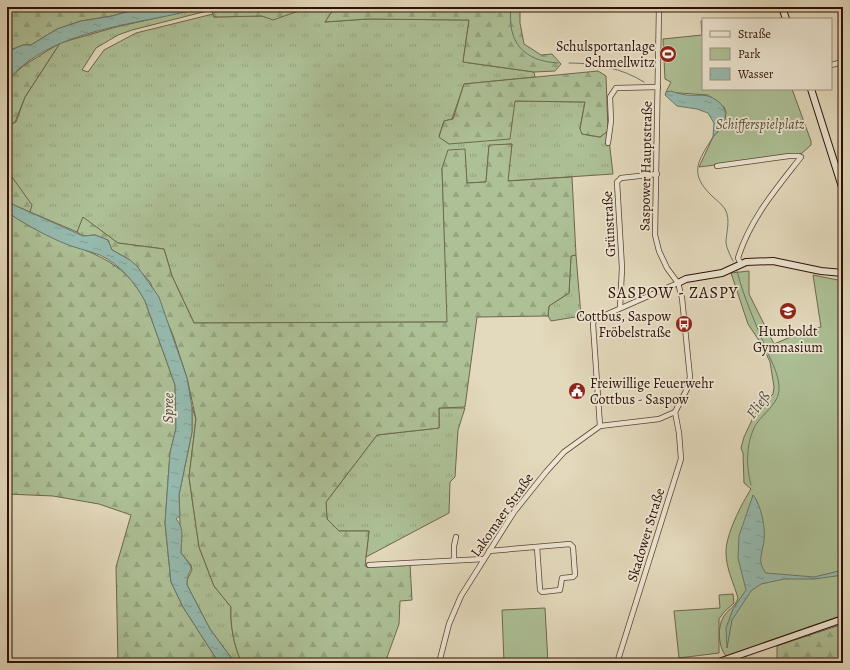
<svg xmlns="http://www.w3.org/2000/svg" width="850" height="670" viewBox="0 0 850 670" font-family="Alegreya,serif">
<style>
.grass{fill:url(#grass-tufts);stroke:#6e684d}
.forest{fill:url(#forest-firs);stroke:#6e684d}
.green{fill:#adc096;stroke:#6e684d}
.water{fill:url(#water-ripples);stroke:#6c766a}
.lines{fill:none;stroke-linecap:round;stroke-linejoin:round}
.stream{stroke:#6c766a;stroke-width:1}
.street-casing{stroke:#5b4232;stroke-width:6}
.secondary-casing{stroke:#2e1004;stroke-width:8}
.street{stroke:#ede6d3;stroke-width:4.5}
.secondary{stroke:#ede6d3;stroke-width:6}
.labels{text-anchor:middle;dominant-baseline:central;stroke-width:3.5;stroke-linejoin:round;paint-order:stroke}
.poi-label{font-size:14px;fill:#2e1004;stroke:#ede6d3;text-anchor:end}
.park-label{font-size:14px;font-style:italic;fill:#5a4e37;stroke:#ede6d3}
.street-label{font-size:14px;fill:#2e1004;stroke:#ede6d3}
.water-label{font-size:15px;font-style:italic;fill:#524c40;stroke:#ede6d3}
.quarter-label{font-size:16px;letter-spacing:1px;fill:#2e1004;stroke:#ede6d3}
</style>
<defs>
<pattern id="grass-tufts" width="24" height="20" patternUnits="userSpaceOnUse"><rect width="24" height="20" fill="#adc096"/><path d="M3 7l-1-3M5 7V3M7 7l1-3M15 17l-1-3M17 17v-4M19 17l1-3" fill="none" stroke="#95a480"/></pattern>
<pattern id="forest-firs" width="22" height="20" patternUnits="userSpaceOnUse"><rect width="22" height="20" fill="#adc096"/><path d="M5 1l3.5 6h-7zM16 11l3.5 6h-7z" fill="#95a480"/></pattern>
<pattern id="water-ripples" width="26" height="14" patternUnits="userSpaceOnUse"><rect width="26" height="14" fill="#95baae"/><path d="M2 4q2-2 4 0t4 0M15 11q2-2 4 0t4 0" fill="none" stroke="#819f94"/></pattern>
</defs>
<rect width="100%" height="100%" fill="#e3d9bc"/>
<filter id="stains"><feTurbulence type="fractalNoise" baseFrequency=".005" numOctaves="4"/><feColorMatrix values="0 0 0 0 .2 0 0 0 0 .09 0 0 0 0 .02 0 0 0 .5 -.17"/></filter>
<radialGradient id="worn" r=".72"><stop offset=".6" stop-color="#630" stop-opacity="0"/><stop offset="1" stop-color="#630" stop-opacity=".3"/></radialGradient>
<g class="grass">
<path d="M205 7H210L211 10 132 30 118 35 96 48 82 70 88 72 104 50 136 33 213 14 214 17 262 16 273 19 310 7H335L325 22 367 19 469 20 463 62 534 72 535 77 464 84 452 119 444 121 439 136 449 144 514 101 585 102 580 128 582 134 600 137 608 131 613 174 507 181 512 144 489 146 486 182 467 183 464 149 442 168 448 322 194 323 172 276 164 249 118 243 83 218 77 232 30 212 31 205 7 170 9 138 7 126 16 122 25 97 60 43 116 27Z"/>
<path d="M576 255 581 316 551 321 548 316 549 306 569 293 571 256Z"/>
<path d="M192 407 196 419 189 477 199 547 214 586 231 607C230 625 234 647 242 663H235L210 629 187 585V580L192 570 191 565 181 553 179 495 192 432Z"/>
<path d="M439 408H465L458 430 455 477 450 482 449 513 366 557 369 531H339L327 519 326 502 377 435 439 428Z"/>
</g>
<g class="forest">
<path d="M7 7H144L112 16 81 21 57 29 31 45H23L10 50 7 54Z"/>
<path d="M210 7H310L273 20 262 16 214 17Z"/>
<path d="M335 7H568V9L520 11V23L524 44 541 55 552 54 561 64 555 71 534 72 463 62 469 20 367 19 325 22Z"/>
<path d="M60 43 25 97 15 122 7 126V81L23 66Z"/>
<path d="M598 71 606 76 608 131 600 137 582 134 580 129 585 102 515 101 510 139 449 144 439 137 444 121 453 119 464 84Z"/>
<path d="M512 144 508 181 572 177 576 255 571 256 569 293 549 306 548 316 477 317 465 407 439 408V428L377 435 326 502 327 519 339 531H369L365 566 410 564 412 600 400 601 399 624 385 663H242C234 647 230 625 231 607L214 586 199 547 189 477 196 419 187 378 173 335 150 282 130 260 112 250 108 240 95 235 83 236 77 232 83 217 118 243 164 249 172 276 194 323 447 322 442 168 448 150 465 149 467 183 486 182 489 145Z"/>
<path d="M7 170 32 205 30 212 14 205 7 199Z"/>
<path d="M7 212C21 221 35 229 50 236 89 253 124 259 145 301L175 385 176 428 170 453 165 523 171 582 183 607 219 663H118L116 567 131 515 99 504 53 496 7 494Z"/>
<path d="M843 624V663H777V646Z"/>
</g>
<g class="green">
<path d="M701 21H703V89H792L811 141V145L801 154 699 167 713 137 721 128 725 119 726 112 724 107 708 95 666 92 671 82 665 79 663 39 702 35Z"/>
<path d="M749 271V294L774 344 807 330 821 327 813 275 843 281V615L726 656C718 647 717 626 724 616 728 609 735 608 738 598 734 584 726 568 726 553 725 536 742 503 751 489L744 483 743 453 741 448 744 437 758 407 773 394 774 387 770 362 762 345 748 324 731 273Z"/>
<path d="M733 594 734 603 724 612 719 619V653L679 658 674 611 720 608 719 595Z"/>
<path d="M545 608 548 663H504L502 610Z"/>
</g>
<g class="water">
<path d="M144 7H205C142 25 52 27 7 81V54L11 50 23 45H31L57 29 81 21 112 16Z"/>
<path d="M671 91C676 93 681 94 686 95 693 96 702 94 708 96 712 97 716 100 719 102 732 114 723 126 713 137L714 123 708 113 697 109 677 106 665 95 666 92Z"/>
<path d="M7 199 14 205 83 236 95 235 108 240 112 250 130 260 137 266 159 297 187 378 192 407V432L179 495 180 516 176 519C185 527 181 541 181 553 199 575 187 564 187 585L210 629 235 663H219L183 607 171 582 165 523 170 453 176 428 175 385 145 301C135 282 119 264 100 255 87 250 74 248 61 242 43 234 24 224 7 212Z"/>
<path d="M753 495C761 504 766 529 764 541 762 554 757 562 766 573L814 577 843 570V575L814 579H784L761 584 751 591 732 620 727 648 726 628 733 609 746 590 738 558 739 536Z"/>
</g>
<g class="lines">
<g class="stream">
<path d="M511 7C507 42 523 61 558 63"/>
<path d="M569 63C594 63 622 68 644 82"/>
<path d="M713 137C698 161 688 173 712 196 716 200 722 204 725 209 731 220 726 232 726 243 727 249 730 255 733 261"/>
<path d="M737 271C744 299 756 324 767 351 772 363 779 375 779 388 780 404 760 415 754 428 746 445 746 467 751 485"/>
</g>
<g class="street-casing">
<g id="street">
<path d="M659 7 655 235 659 251 667 268 678 283 682 298 690 377 687 389 675 412"/>
<path d="M831 65 843 62"/>
<path d="M608 143 611 121 610 97 616 88 658 87"/>
<path d="M717 166 789 156H799L801 157C776 189 750 219 738 258L741 264"/>
<path d="M620 308 622 268 617 182 621 178 657 174"/>
<path d="M600 426 593 324 594 320 678 283"/>
<path d="M489 551 570 544 573 547 575 575 573 577 562 578 560 590 542 592 540 590 537 547"/>
<path d="M454 560V546L456 537"/>
<path d="M369 565 484 559"/>
<path d="M439 663 449 624 461 596 514 512 546 472 564 452 600 426 659 419 675 412"/>
<path d="M617 663 681 459 679 433 675 412"/>
</g>
</g>
<g class="secondary-casing">
<g id="secondary">
<path d="M782 7 786 19"/>
<path d="M811 89 843 190"/>
<path d="M678 283 686 279 722 273 746 262 773 261 821 271 843 273"/>
<path d="M716 663 843 619"/>
</g>
</g>
<use href="#street" class="street"/>
<use href="#secondary" class="secondary"/>
</g>
<defs>
<g id="stadium-disc" transform="scale(0.9)"><circle r="9.5" fill="#8f2418" stroke="#ede6d3"/><path d="M0-5a6.5 5 0 1 0 0 10a6.5 5 0 1 0 0-10ZM-3.5-1.8h7v3.6h-7Z" fill="#fff"/></g>
<g id="school-disc" transform="scale(0.9)"><circle r="9.5" fill="#8f2418" stroke="#ede6d3"/><path d="M0-5L7-2L0 1L-7-2ZM-4 1L0 2.5L4 1V4Q0 6-4 4Z" fill="#fff"/></g>
<g id="bus-disc" transform="scale(0.9)"><circle r="9.5" fill="#8f2418" stroke="#ede6d3"/><path d="M-5-6H5V4H4V6H2V4H-2V6H-4V4H-5ZM-3.5-4V0h7V-4ZM-3.5 1.2v1.5H-2V1.2ZM2 1.2v1.5H3.5V1.2Z" fill="#fff"/></g>
<g id="civic-disc" transform="scale(0.9)"><circle r="9.5" fill="#8f2418" stroke="#ede6d3"/><path d="M-.6-6.5H3V-4.5H.6V-3L4-1V1h2V6H-6V1h2V-1L-.6-3ZM-1.2 2.5V6h2.4V2.5Z" fill="#fff"/></g>
</defs>
<g fill-rule="evenodd">
<use href="#stadium-disc" x="668" y="54"/>
<use href="#school-disc" x="788" y="311"/>
<use href="#bus-disc" x="684" y="324"/>
<use href="#civic-disc" x="577" y="391"/>
</g>
<g class="labels">
<g class="poi-label">
<text x="655" y="46">Schulsportanlage<tspan x="655" dy="16">Schmellwitz</tspan></text>
<text x="671" y="316">Cottbus, Saspow<tspan x="671" dy="16">Fröbelstraße</tspan></text>
<text x="788" y="331" text-anchor="middle">Humboldt<tspan x="788" dy="16">Gymnasium</tspan></text>
<text x="590" y="383" text-anchor="start">Freiwillige Feuerwehr<tspan x="590" dy="16">Cottbus - Saspow</tspan></text>
</g>
<g class="park-label">
<text x="760" y="124">Schifferspielplatz</text>
</g>
<g class="street-label">
<text transform="translate(646 166) rotate(-89)">Saspower Hauptstraße</text>
<text transform="translate(609 224) rotate(-93)">Grünstraße</text>
<text transform="translate(502 515) rotate(-55)">Lakomaer Straße</text>
<text transform="translate(646 535) rotate(-73)">Skadower Straße</text>
</g>
<g class="water-label">
<text transform="translate(758 405) rotate(-54)">Fließ</text>
<text transform="translate(168 408) rotate(-89)">Spree</text>
</g>
<g class="quarter-label">
<text x="673" y="293">SASPOW - ZASPY</text>
</g>
</g>
<rect width="850" height="670" fill="none" stroke="#e3d9bc" stroke-width="24"/>
<rect x="8" y="8" width="834" height="654" fill="none" stroke="#2e1004" stroke-width="2"/>
<rect x="12" y="12" width="826" height="646" fill="none" stroke="#2e1004"/>
<rect x="702" y="18" width="130" height="72" fill="#ede6d3" stroke="#a19080"/>
<rect x="710" y="31" width="20" height="6" fill="#ede6d3" stroke="#a19080"/>
<text x="738" y="38" font-size="12" fill="#2e1004">Straße</text>
<rect x="710" y="48" width="20" height="12" fill="#adc096" stroke="#a19080"/>
<text x="738" y="58" font-size="12" fill="#2e1004">Park</text>
<rect x="710" y="68" width="20" height="12" fill="url(#water-ripples)" stroke="#a19080"/>
<text x="738" y="78" font-size="12" fill="#2e1004">Wasser</text>
<rect width="100%" height="100%" filter="url(#stains)"/>
<rect width="100%" height="100%" fill="url(#worn)"/>
</svg>
